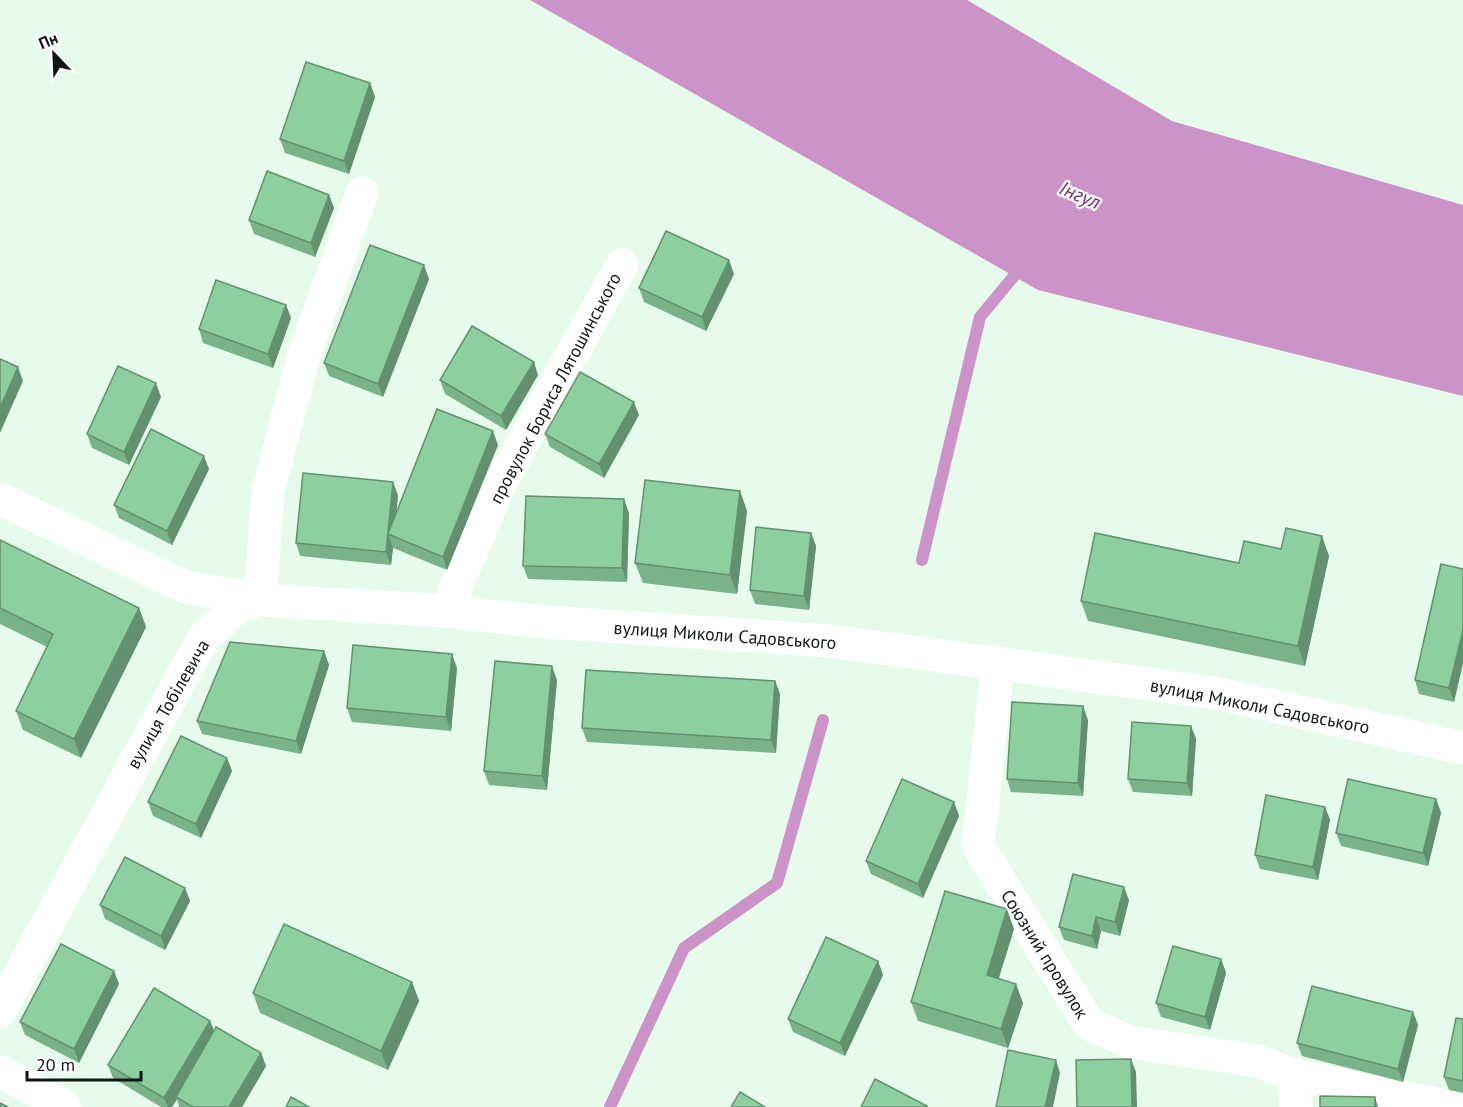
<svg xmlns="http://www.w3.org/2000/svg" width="1463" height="1107" viewBox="0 0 1463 1107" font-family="'PT Sans',sans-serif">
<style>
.water{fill:#cb93c7}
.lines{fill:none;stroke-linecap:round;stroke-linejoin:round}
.stream{stroke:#cb93c7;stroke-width:12}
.minor{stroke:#fff;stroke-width:33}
.wall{fill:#7ab289}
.shaded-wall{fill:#63916f}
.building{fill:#8ecf9f;stroke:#63916f;stroke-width:1.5}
.labels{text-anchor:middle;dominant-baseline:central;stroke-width:4.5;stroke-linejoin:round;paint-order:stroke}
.street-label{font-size:18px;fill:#101712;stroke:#fff}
.water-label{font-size:20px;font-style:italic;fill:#723070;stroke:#fff}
</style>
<rect width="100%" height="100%" fill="#e6fbeb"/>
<path class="water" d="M530 0H967L1172 121 1463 205V396L1038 290Z"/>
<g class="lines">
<g class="stream">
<path d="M922 560 980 317 1023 265"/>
<path d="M610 1107 684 948 777 883 823 720"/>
</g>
<g class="minor">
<path d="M0 499 185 587 260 600 446 611 532 621 829 641 1215 693 1463 748"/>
<path d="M260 600 268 491 304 355 362 193"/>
<path d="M446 611 501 482 622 265"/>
<path d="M998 662 978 846 1089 1024 1129 1042 1258 1061 1294 1075 1451 1107"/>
<path d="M0 1011 204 637 237 608 260 600"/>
<path d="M0 1071 65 1107"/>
<path d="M1294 1075 1296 1107"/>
</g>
</g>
<g class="wall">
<path d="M370 83 375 97 349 174 285 153 280 139Z"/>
<path d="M329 195 334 208 315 257 254 234 249 220Z"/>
<path d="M734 274 706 331 644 302 639 288Z"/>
<path d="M429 279 383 397 329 376 324 363Z"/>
<path d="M286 305 291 318 273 368 203 343 199 329Z"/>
<path d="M538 375 506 430 445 394 440 380Z"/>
<path d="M161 397 129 465 92 448 87 434Z"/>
<path d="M639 415 604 478 550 447 545 434Z"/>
<path d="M498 445 447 570 393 548 391 565 300 556 296 543 398 495 396 513Z"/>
<path d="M209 469 172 545 119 518 114 505Z"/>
<path d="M740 491 747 511 737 594 643 583 635 563Z"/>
<path d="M629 513 627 582 528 579 523 566Z"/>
<path d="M811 533 816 546 809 610 755 604 750 590Z"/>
<path d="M0 540 139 608 146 627 81 758 23 730 16 711 47 647 0 624Z"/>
<path d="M1281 549 1329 556 1305 666 1088 621 1081 601 1239 563Z"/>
<path d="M1463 569 1454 702 1419 694 1415 680Z"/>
<path d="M324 651 329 665 301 754 202 734 197 721Z"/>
<path d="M457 668 451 731 352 722 347 708Z"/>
<path d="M557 680 547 790 489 785 484 771Z"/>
<path d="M775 681 780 694 776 753 587 742 582 728Z"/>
<path d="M1088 720 1083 796 1011 792 1007 779Z"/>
<path d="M1191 726 1196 739 1192 796 1133 792 1128 779Z"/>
<path d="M227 758 232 771 201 838 153 816 148 802Z"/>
<path d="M1436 799 1441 813 1428 866 1341 846 1336 833Z"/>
<path d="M954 802 959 816 923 898 871 874 866 861Z"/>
<path d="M1325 807 1330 820 1318 880 1260 869 1255 855Z"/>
<path d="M185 888 190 901 165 950 105 919 100 905Z"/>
<path d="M1129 900 1120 936 1101 931 1097 949 1064 940 1059 927Z"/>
<path d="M1014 929 998 979 1023 1003 1008 1048 918 1021 911 1002Z"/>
<path d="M1221 959 1226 973 1210 1030 1161 1017 1156 1003Z"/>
<path d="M878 961 883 975 845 1056 793 1032 788 1019Z"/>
<path d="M114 971 119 984 79 1063 25 1035 20 1022Z"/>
<path d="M412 982 419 1001 388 1070 260 1013 253 993Z"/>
<path d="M1413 1012 1418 1025 1403 1082 1302 1056 1297 1043Z"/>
<path d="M1463 1019V1093L1449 1090 1444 1077Z"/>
<path d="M210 1021 214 1030 261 1053 266 1066 242 1107H179L177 1099 172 1107H161L113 1078 108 1065Z"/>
</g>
<g class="shaded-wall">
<path d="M370 83 375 97 349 174 344 161Z"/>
<path d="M329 195 334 208 315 257 311 243Z"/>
<path d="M729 260 734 274 706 331 702 317Z"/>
<path d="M424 265 429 279 383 397 378 384Z"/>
<path d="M286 305 291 318 273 368 268 354Z"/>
<path d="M534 362 538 375 506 430 501 416Z"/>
<path d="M18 367 23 381 0 433V408Z"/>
<path d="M156 383 161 397 129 465 124 452Z"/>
<path d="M634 402 639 415 604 478 599 464Z"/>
<path d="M493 431 498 445 447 570 443 557Z"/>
<path d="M204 456 209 469 172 545 167 531Z"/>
<path d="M393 482 398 495 394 537 388 534 393 548 391 565 386 552Z"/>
<path d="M740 491 747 511 737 594 730 575Z"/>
<path d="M624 499 629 513 627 582 622 568Z"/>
<path d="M811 533 816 546 809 610 804 596Z"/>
<path d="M1322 536 1329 556 1305 666 1298 646Z"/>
<path d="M139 608 146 627 81 758 74 739Z"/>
<path d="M1463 630V664L1454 702 1449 688Z"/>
<path d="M324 651 329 665 301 754 296 741Z"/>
<path d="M452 654 457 668 451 731 446 717Z"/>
<path d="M552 666 557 680 547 790 542 776Z"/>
<path d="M775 681 780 694 776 753 771 740Z"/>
<path d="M1083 706 1088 720 1083 796 1078 783Z"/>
<path d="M1191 726 1196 739 1192 796 1187 783Z"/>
<path d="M227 758 232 771 201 838 196 824Z"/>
<path d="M1436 799 1441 813 1428 866 1423 853Z"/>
<path d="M954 802 959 816 923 898 918 884Z"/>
<path d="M1325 807 1330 820 1318 880 1313 867Z"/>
<path d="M1124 887 1129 900 1120 936 1115 922Z"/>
<path d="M185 888 190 901 165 950 161 936Z"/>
<path d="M1007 909 1014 929 994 994 987 975Z"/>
<path d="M1096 917 1101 931 1097 949 1092 936Z"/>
<path d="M1221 959 1226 973 1210 1030 1205 1017Z"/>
<path d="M878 961 883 975 845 1056 840 1043Z"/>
<path d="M114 971 119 984 79 1063 74 1049Z"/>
<path d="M412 982 419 1001 388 1070 381 1051Z"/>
<path d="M1016 984 1023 1003 1008 1048 1001 1029Z"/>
<path d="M1413 1012 1418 1025 1403 1082 1398 1069Z"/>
<path d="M210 1021 215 1034 176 1097 177 1099 172 1107H168L164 1098Z"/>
<path d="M261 1053 266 1066 242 1107H229Z"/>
<path d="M1131 1059 1136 1072 1137 1107H1132Z"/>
<path d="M1056 1060 1060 1073 1053 1107H1045Z"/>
<path d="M1375 1097 1378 1107H1375Z"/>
</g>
<g class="building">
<path d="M306 62 370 83 344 161 280 139Z"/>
<path d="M267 171 329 195 311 243 249 220Z"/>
<path d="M666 231 729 260 702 317 639 288Z"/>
<path d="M370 245 424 265 378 384 324 363Z"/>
<path d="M216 280 286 305 268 354 199 329Z"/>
<path d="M472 326 534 362 501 416 440 380Z"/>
<path d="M0 359 18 367 0 408Z"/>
<path d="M118 366 156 383 124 452 87 434Z"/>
<path d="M580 372 634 402 599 464 545 434Z"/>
<path d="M437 409 493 431 443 557 388 534Z"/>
<path d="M151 429 204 456 167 531 114 505Z"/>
<path d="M303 473 393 482 386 552 296 543Z"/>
<path d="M645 480 740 491 730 575 635 563Z"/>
<path d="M526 496 624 499 622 568 523 566Z"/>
<path d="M756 527 811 533 804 596 750 590Z"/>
<path d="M1286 528 1322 536 1298 646 1081 601 1095 533 1239 563 1244 541 1281 549Z"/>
<path d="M0 540 139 608 74 739 16 711 53 634 0 608Z"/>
<path d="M1441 564 1463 569V630L1449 688 1415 680Z"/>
<path d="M230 642 324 651 296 741 197 721Z"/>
<path d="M353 645 452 654 446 717 347 708Z"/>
<path d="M495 661 552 666 542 776 484 771Z"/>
<path d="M586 670 775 681 771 740 582 728Z"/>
<path d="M1012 702 1083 706 1078 783 1007 779Z"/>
<path d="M1132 722 1191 726 1187 783 1128 779Z"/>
<path d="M181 736 227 758 196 824 148 802Z"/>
<path d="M902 779 954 802 918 884 866 861Z"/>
<path d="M1348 779 1436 799 1423 853 1336 833Z"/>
<path d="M1266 795 1325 807 1313 867 1255 855Z"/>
<path d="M125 857 185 888 161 936 100 905Z"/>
<path d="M1073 874 1124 887 1115 922 1096 917 1092 936 1059 927Z"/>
<path d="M945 891 1007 909 987 975 1016 984 1001 1029 911 1002Z"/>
<path d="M284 924 412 982 381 1051 253 993Z"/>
<path d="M826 937 878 961 840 1043 788 1019Z"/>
<path d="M61 944 114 971 74 1049 20 1022Z"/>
<path d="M1173 946 1221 959 1205 1017 1156 1003Z"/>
<path d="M1312 986 1413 1012 1398 1069 1297 1043Z"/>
<path d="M154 988 210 1021 164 1098 108 1065Z"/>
<path d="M1456 1018 1463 1019V1081L1444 1077Z"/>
<path d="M216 1027 261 1053 229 1107H193L176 1097Z"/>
<path d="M1008 1050 1056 1060 1045 1107H996Z"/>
<path d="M1131 1059 1132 1107H1077L1076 1060Z"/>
<path d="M875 1079 927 1106V1107H861Z"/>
<path d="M740 1092 765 1107H731Z"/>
<path d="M1320 1096 1375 1097V1107H1320Z"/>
<path d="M291 1097 309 1107H286Z"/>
<path d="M0 1103 8 1107H0Z"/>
</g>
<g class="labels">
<g class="street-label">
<text transform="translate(555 388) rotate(-62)">провулок Бориса Лятошинського</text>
<text transform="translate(725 635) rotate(4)">вулиця Миколи Садовського</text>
<text transform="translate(168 704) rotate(-60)">вулиця Тобілевича</text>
<text transform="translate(1260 706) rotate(11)">вулиця Миколи Садовського</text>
<text transform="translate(1045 954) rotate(58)">Союзний провулок</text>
</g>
<g class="water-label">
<text transform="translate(1080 195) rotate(23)">Інгул</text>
</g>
</g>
<g transform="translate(54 54) rotate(337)" stroke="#ffffff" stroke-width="4.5" paint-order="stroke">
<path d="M0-4.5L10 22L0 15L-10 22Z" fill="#101712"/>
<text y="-9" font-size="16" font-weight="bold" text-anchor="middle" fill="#101712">Пн</text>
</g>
<path d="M27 1071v9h114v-9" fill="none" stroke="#101712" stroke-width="3"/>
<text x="36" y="1071" font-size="18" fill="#101712" stroke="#ffffff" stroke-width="4.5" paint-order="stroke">20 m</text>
</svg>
